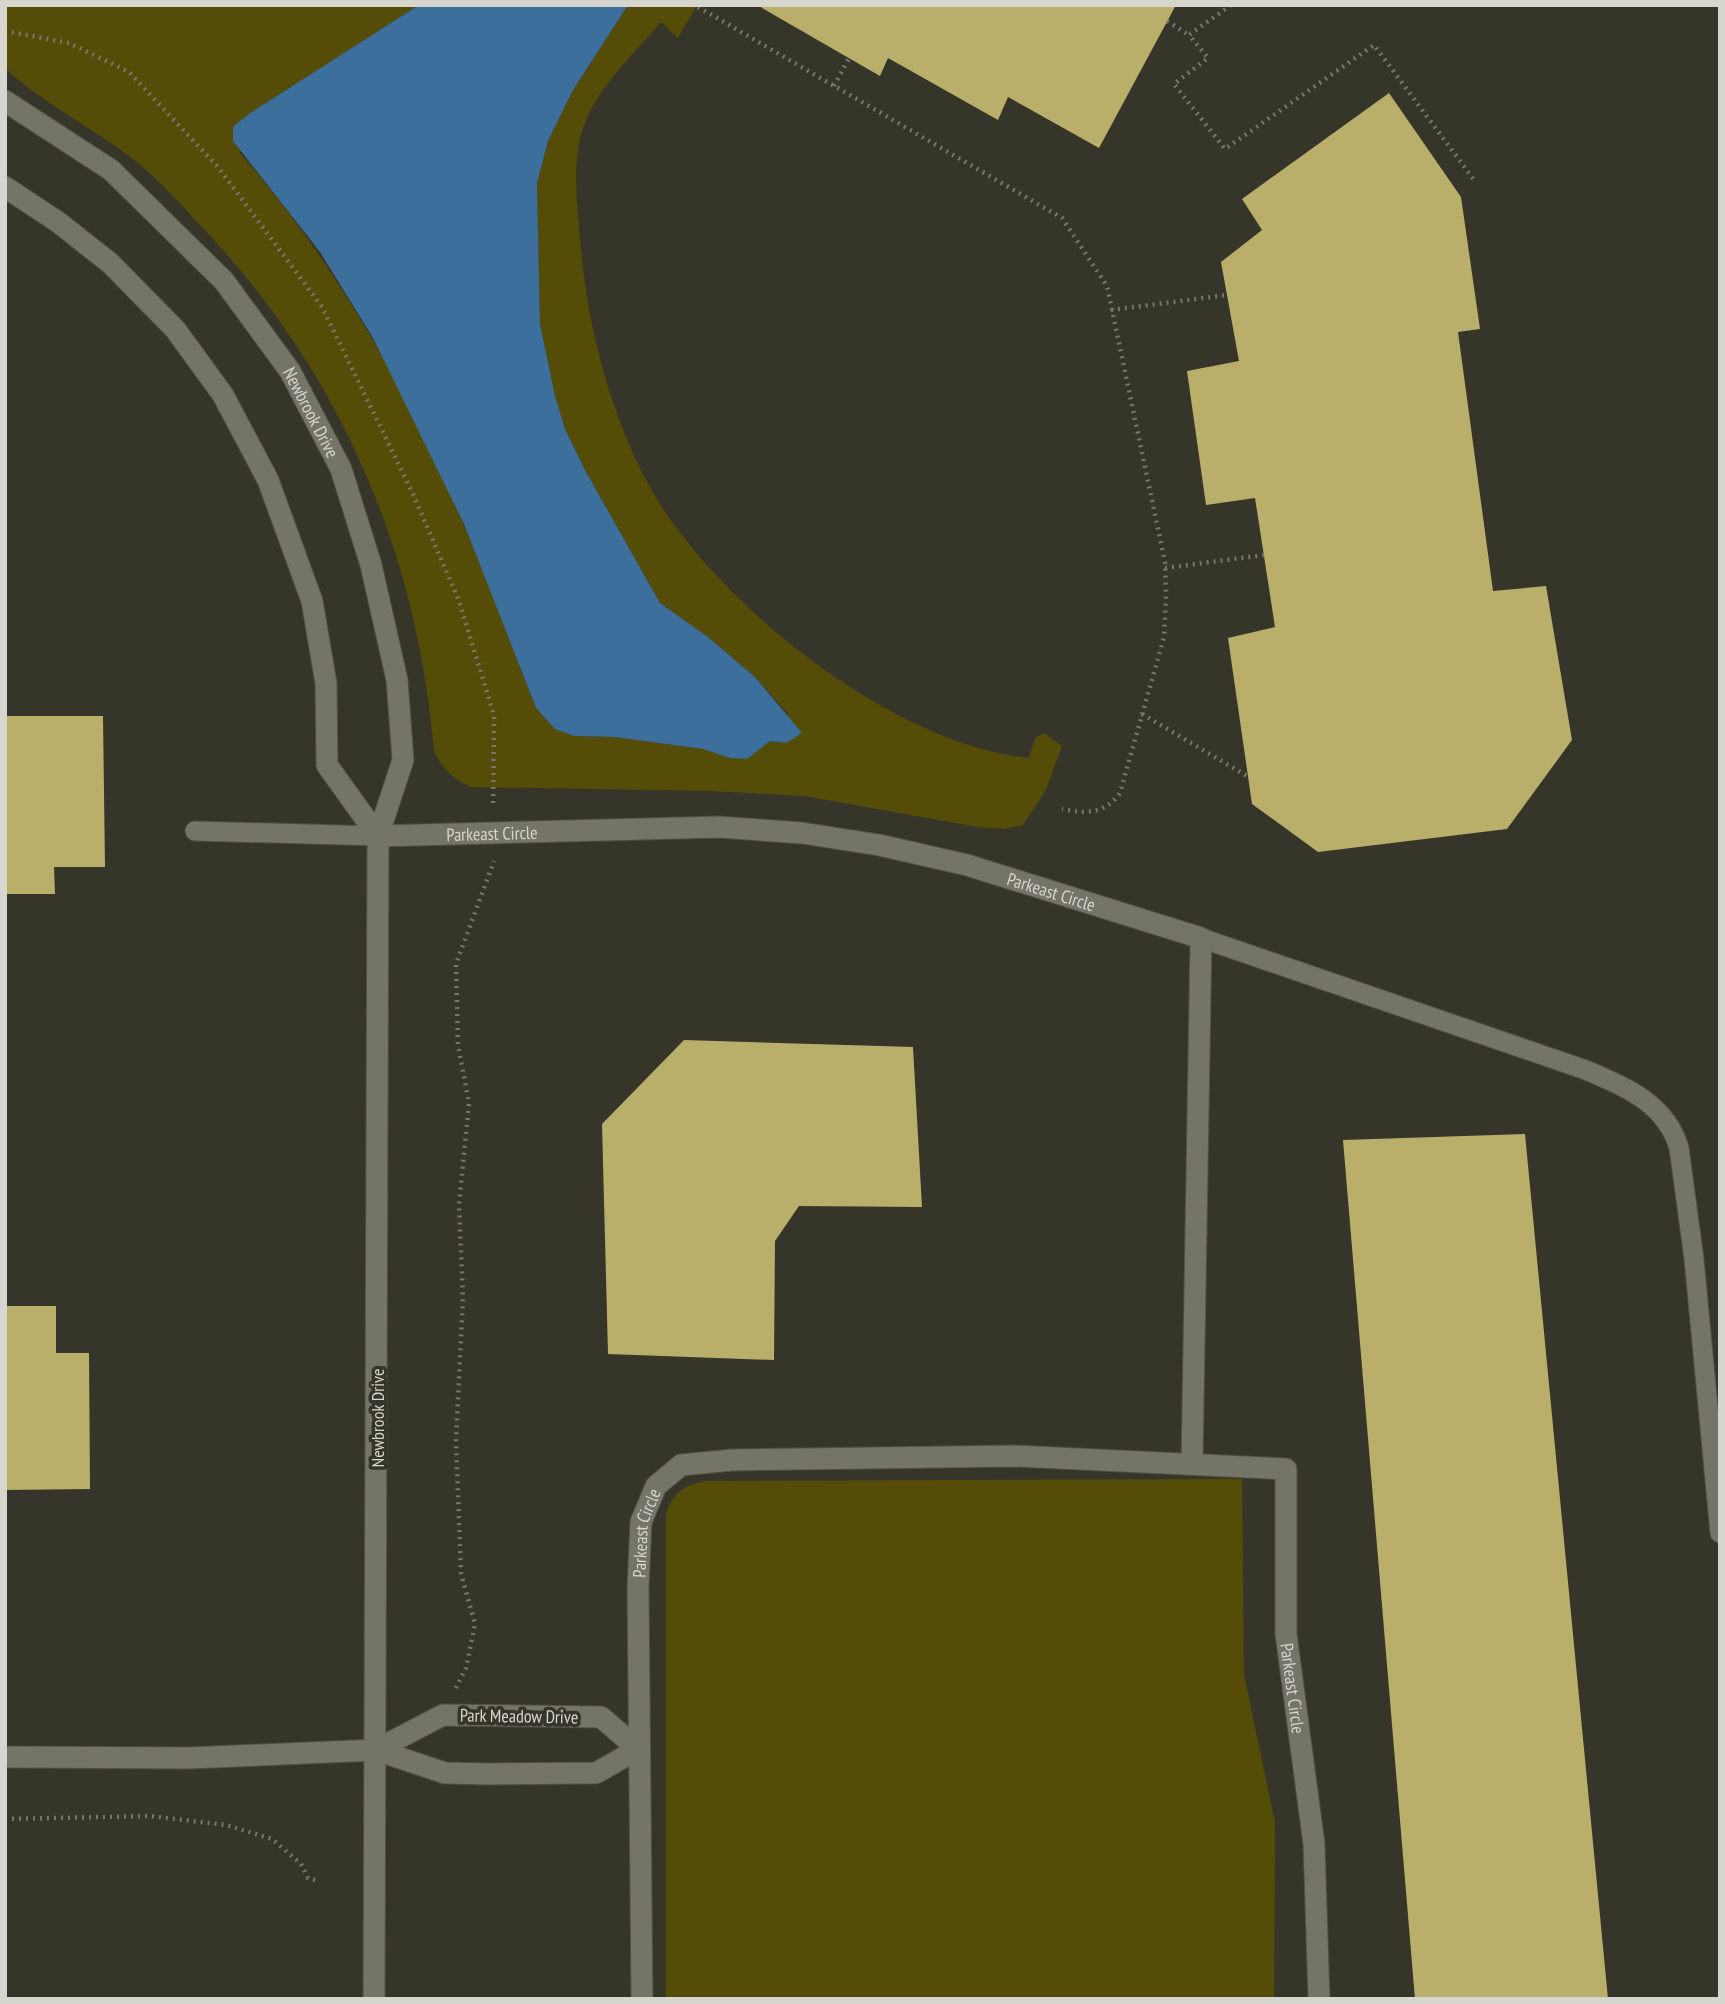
<svg xmlns="http://www.w3.org/2000/svg" width="1725" height="2004" viewBox="0 0 1725 2004" font-family="'PT Sans Narrow',sans-serif">
<style>
.green{fill:#554c08}
.water{fill:#3c6f9b}
.building{fill:#b9af6b}
.lines{fill:none;stroke-linecap:round;stroke-linejoin:round}
.lane-casing{stroke:#525047;stroke-width:21}
.street-casing{stroke:#525047;stroke-width:23}
.secondary-casing{stroke:#525047;stroke-width:23}
.path{stroke:#78776d;stroke-width:4.5;stroke-dasharray:2 5;stroke-linecap:butt}
.lane{stroke:#757468;stroke-width:19}
.street{stroke:#757468;stroke-width:21}
.secondary{stroke:#757468;stroke-width:21}
.labels{text-anchor:middle;dominant-baseline:central;stroke-width:7;stroke-linejoin:round;paint-order:stroke}
.street-label{font-size:18px;fill:#d6d5ce;stroke:#36352a}
</style>
<rect width="100%" height="100%" fill="#36352a"/>
<g class="green">
<path d="M5 5H419L250 113 240 153C336 263 407 390 464 525 490 585 511 647 536 708L555 729 574 736 615 737 703 749 730 758 746 759 770 741 786 743 788 714 755 677 708 637 660 603 585 470 565 429 555 396 540 324 537 183 548 141 573 90 628 5H697L678 38 661 22C634 54 601 83 585 123 570 161 578 208 581 249 588 332 615 432 660 504 730 614 896 744 1029 758L1035 738 1044 733 1062 746 1046 790 1023 825 1003 829 978 827 804 796 710 791 471 787C453 779 443 769 434 752 417 550 339 369 198 223 179 202 159 181 138 163 96 129 44 105 5 68Z"/>
<path d="M1242 1479 1244 1674 1275 1823 1274 1999H666V1513C674 1492 683 1486 705 1481Z"/>
</g>
<path class="water" d="M419 5H628L573 90 548 141 537 183 540 324 555 396 565 429 585 470 660 603 708 637 755 677 802 733 786 743 770 741 747 759 730 758 703 749 615 737 574 736 555 729 536 708 464 524 373 338 320 252 233 141V127L250 113Z"/>
<g class="building">
<path d="M757 5H1176L1099 148 1008 97 998 120 888 58 880 76Z"/>
<path d="M1389 93 1461 197 1480 329 1458 332 1493 591 1546 586 1572 740 1507 829 1318 852 1252 804 1228 638 1275 627 1255 498 1206 505 1187 371 1239 361 1221 262 1262 230 1242 199Z"/>
<path d="M5 716H103L105 867H54L55 894H5Z"/>
<path d="M684 1040 913 1047 922 1207 799 1206 775 1241 774 1360 608 1354 602 1124Z"/>
<path d="M1525 1134 1608 1999H1415L1343 1140Z"/>
<path d="M5 1306H56V1353H89L90 1489 5 1490Z"/>
</g>
<g class="lines">
<g class="lane-casing">
<g id="lane">
<path d="M195 831 378 836"/>
<path d="M1201 938 1586 1070C1625 1087 1666 1103 1679 1148L1694 1259 1720 1533"/>
</g>
</g>
<g class="street-casing">
<g id="street">
<path id="s1" d="M378 836 719 827 802 833 879 845 967 865 1201 938 1192 1463"/>
<path d="M443 1715 601 1717 638 1749 596 1773 491 1774 445 1773 376 1750Z"/>
<path id="s2" d="M642 1999 638 1587 641 1522 656 1486 681 1465 732 1460 1014 1456 1286 1469V1634L1314 1844 1319 1999"/>
</g>
</g>
<g class="secondary-casing">
<g id="secondary">
<path id="s3" d="M5 101 111 170 224 281 290 371 341 469 371 565 397 680 403 760 378 836 374 1999"/>
<path d="M5 187 58 222 110 263 175 329 223 395 268 480 312 601 326 683 327 765 378 836"/>
<path d="M5 1757 189 1758 376 1750"/>
</g>
</g>
<g class="path">
<path d="M1231 5 1189 35 1208 58 1174 84 1225 149 1374 45 1474 180"/>
<path d="M698 7 1062 218 1107 286 1165 562 1166 595 1164 637 1120 793C1105 814 1086 814 1062 809"/>
<path d="M1167 21 1189 35"/>
<path d="M5 31 69 43 129 72 218 167 322 307 413 494 459 601 494 715 493 807"/>
<path d="M834 86 849 58"/>
<path d="M1111 310 1227 295"/>
<path d="M1165 568 1264 555"/>
<path d="M1142 714 1247 776"/>
<path d="M456 1688 466 1668 475 1624 461 1573 456 1440 463 1298 459 1205 469 1103 458 1045 456 964 494 861"/>
<path d="M5 1819 150 1816 226 1825 272 1839 301 1864 308 1878 319 1881"/>
</g>
<use href="#lane" class="lane"/>
<use href="#street" class="street"/>
<use href="#secondary" class="secondary"/>
</g>
<g class="labels">
<g class="street-label">
<text stroke="none"><textPath href="#s3" startOffset="443">Newbrook Drive</textPath></text>
<text stroke="none"><textPath href="#s1" startOffset="114">Parkeast Circle</textPath></text>
<text stroke="none"><textPath href="#s1" startOffset="681">Parkeast Circle</textPath></text>
<text transform="translate(377 1418) rotate(-90)">Newbrook Drive</text>
<text stroke="none"><textPath href="#s2" startOffset="467">Parkeast Circle</textPath></text>
<text stroke="none"><textPath href="#s2" startOffset="1374">Parkeast Circle</textPath></text>
<text transform="translate(519 1716) rotate(1)">Park Meadow Drive</text>
</g>
</g>
<rect width="1725" height="2004" fill="none" stroke="#d6d5ce" stroke-width="14"/>
</svg>
